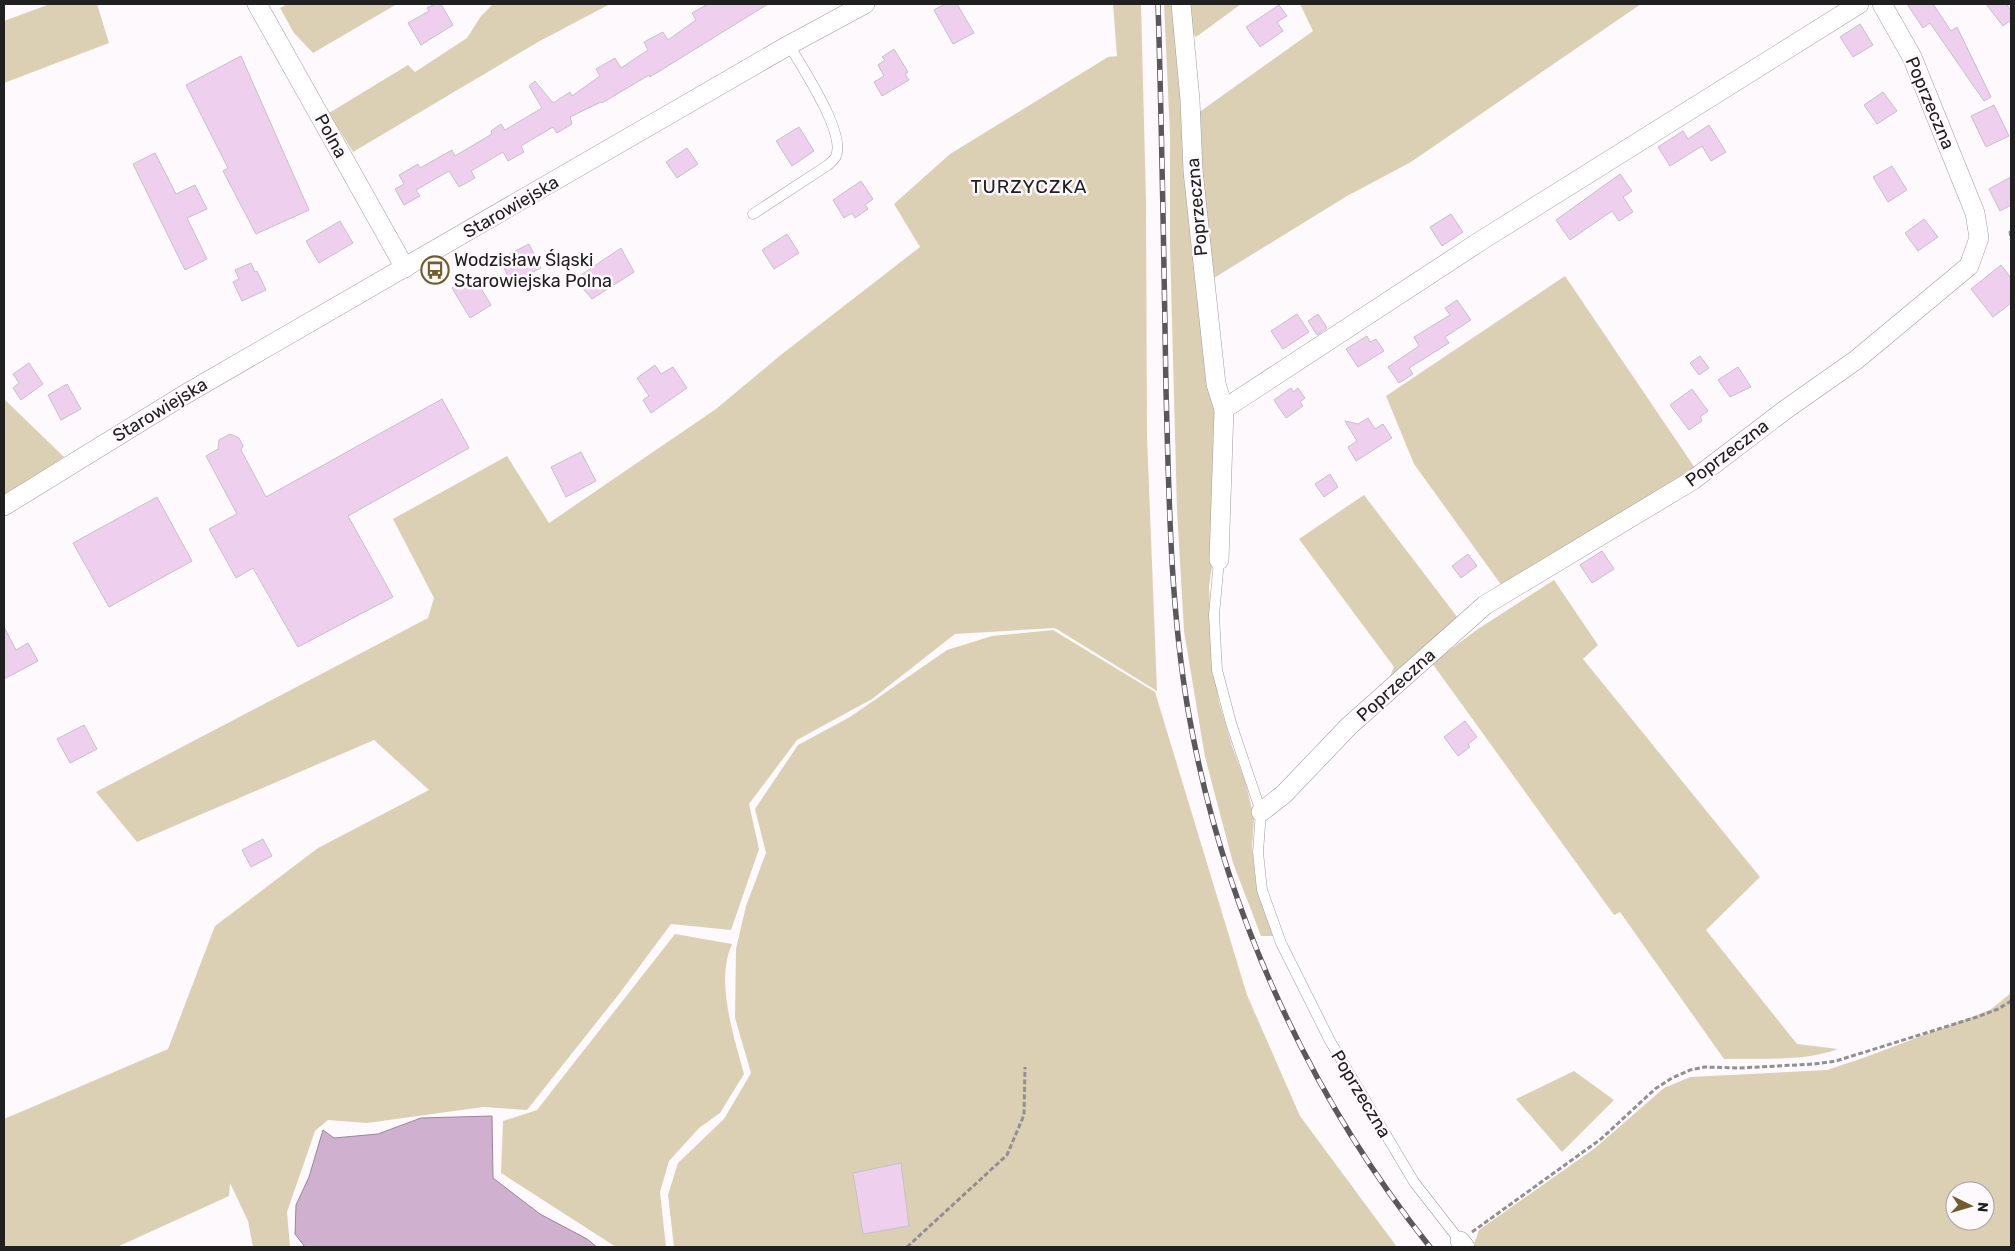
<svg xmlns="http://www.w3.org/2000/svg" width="2015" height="1251" viewBox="0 0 2015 1251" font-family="Rubik,sans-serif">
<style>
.green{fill:#dcd0b4;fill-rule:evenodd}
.water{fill:#cfb0ce;stroke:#9b859a}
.building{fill:#efcfee;stroke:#c5c1c5}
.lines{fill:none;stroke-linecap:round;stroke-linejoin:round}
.service-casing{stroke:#9f9b9f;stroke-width:11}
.minor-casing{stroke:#9f9b9f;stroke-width:20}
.path{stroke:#928f92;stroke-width:3;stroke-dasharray:5 2.5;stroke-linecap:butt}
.service{stroke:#fff;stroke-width:10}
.minor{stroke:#fff;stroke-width:19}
.rail-casing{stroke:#5a585a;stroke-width:5.5}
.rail{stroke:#fdf9fd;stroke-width:4;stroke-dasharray:11;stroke-linecap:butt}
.labels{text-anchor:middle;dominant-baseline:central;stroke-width:5;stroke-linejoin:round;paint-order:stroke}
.street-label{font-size:18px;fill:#212021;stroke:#fdf9fd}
.poi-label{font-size:18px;fill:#212021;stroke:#fdf9fd;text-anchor:start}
.neighbourhood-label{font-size:19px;letter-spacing:1px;fill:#212021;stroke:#fdf9fd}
</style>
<rect width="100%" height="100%" fill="#fdf9fd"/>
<g class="green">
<path d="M50 4H97L109 43 4 83V21Z"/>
<path d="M288 4H397L313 53 294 33 280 8Z"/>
<path d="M493 4H610L538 42 353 152 329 113 408 65 415 72 467 38 481 16Z"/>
<path d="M1113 4H1141L1146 201 1147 436 1157 691 1055 628 955 634 872 699 797 740 749 804 759 849 731 930 671 924 619 994 527 1110 483 1107 367 1123 328 1120 315 1131 287 1212 290 1247H253L248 1221 230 1183 229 1196 117 1247H4V1119L168 1049 215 926 318 848 429 790 374 740 137 842 96 792 428 618 434 598 393 519 507 456 549 523 716 409 782 354 920 247 894 204 950 154 1108 57 1117 56Z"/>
<path d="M1164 4H1175L1217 408 1216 536 1209 587 1212 657 1219 702 1232 746 1246 784 1254 818 1252 847 1256 885 1273 936H1261L1233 863 1205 757 1184 631 1177 510 1170 245V135Z"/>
<path d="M1188 4H1241L1196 37 1189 29Z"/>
<path d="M1300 4H1641L1411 162 1347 196 1209 281 1198 113 1313 31Z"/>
<path d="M1565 276 1697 471 1502 586 1414 464 1386 396Z"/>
<path d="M4 399 64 457 4 496Z"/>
<path d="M1364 495 1458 618 1386 686 1394 667 1299 539Z"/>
<path d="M1554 580 1598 645 1583 659 1760 877 1706 930 1797 1044 1838 1049C1802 1062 1762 1058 1724 1059L1620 912 1614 915 1432 663 1478 629Z"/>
<path d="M1053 630 1155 692 1247 995 1300 1116 1397 1247H674L668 1195 678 1163 724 1119 751 1073 735 1018 736 949 746 906 766 853 755 809 798 745 850 717 947 650 992 636Z"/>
<path d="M675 934 732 944C715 982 734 1036 744 1074L720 1113 699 1128 669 1161 660 1192 666 1247H616L501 1173 503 1121 537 1110Z"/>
<path d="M2011 993V1247H1473L1479 1230 1595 1148 1664 1088 1690 1077 1827 1070 1866 1057 1990 1010ZM1955 1191H1985V1221H1955Z"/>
<path d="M1574 1071 1614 1100 1562 1152 1516 1099Z"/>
</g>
<path class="water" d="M492 1116 493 1178 540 1214 587 1239 597 1247H305L295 1234 296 1205 309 1177 323 1130 334 1138 378 1134 421 1118Z"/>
<g class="building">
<path d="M435 4H441L453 25 421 45 408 23 429 11 427 8Z"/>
<path d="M708 4H768L650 77 649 75 602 103 601 102 570 117 572 124 557 133 553 127 521 146 524 152 508 161 503 152 471 171 475 178 459 187 449 171 416 190 420 196 404 205 395 189 404 184 399 175 418 164 420 168 452 150 455 156 492 134 491 131 501 124 505 130 542 108 529 86 535 81 553 103 570 92 572 96 600 76 596 69 615 58 621 68 648 50 644 42 663 32 668 40 696 20 692 13Z"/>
<path d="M945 4H957L974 33 953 44 934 10Z"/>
<path d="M1907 4H1933L1951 31 1957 27 1991 97 1984 101 1930 23 1923 28Z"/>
<path d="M1986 4H2006L2011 10V20L2003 26Z"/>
<path d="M1279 5 1287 16 1277 22 1283 31 1260 47 1246 27Z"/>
<path d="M1860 24 1873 45 1853 57 1840 37Z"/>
<path d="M894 49 908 72 905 74 909 80 882 96 874 82 884 76 878 65 885 60 882 57Z"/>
<path d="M241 56 309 210 256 234 223 171 228 168 186 85Z"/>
<path d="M1883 92 1897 111 1877 124 1864 105Z"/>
<path d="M1994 105 2009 136 1986 147 1971 116Z"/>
<path d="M1709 125 1726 152 1711 161 1702 146 1670 166 1658 147 1683 131 1688 139Z"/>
<path d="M799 127 814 151 792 166 776 141Z"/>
<path d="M687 148 698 164 677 178 666 162Z"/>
<path d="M155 153 176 194 195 185 207 209 187 218 207 259 185 270 133 164Z"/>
<path d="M1892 166 1907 190 1888 202 1873 177Z"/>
<path d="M1620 174 1632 191 1623 197 1633 212 1619 221 1612 211 1570 240 1556 220Z"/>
<path d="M2011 177V205L2000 211 1989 189Z"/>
<path d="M861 181 873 199 865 205 868 209 855 218 852 213 844 218 833 200Z"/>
<path d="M1451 214 1463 232 1442 246 1430 227Z"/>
<path d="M1924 219 1938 237 1918 251 1905 233Z"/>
<path d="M340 221 353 243 319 263 306 241Z"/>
<path d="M787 234 799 253 774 269 762 250Z"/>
<path d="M529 244 541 268 511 283 500 259Z"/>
<path d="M621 248 634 272 592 299 575 279Z"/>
<path d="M251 263 255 272 257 271 266 290 242 301 233 282 239 279 235 270Z"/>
<path d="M2001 265 2011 278V303L1993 317 1971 289Z"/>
<path d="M473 275 491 305 470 318 452 288Z"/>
<path d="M1457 300 1471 320 1445 337 1449 343 1409 368 1413 374 1399 383 1388 367 1419 346 1414 337 1450 315 1445 308Z"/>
<path d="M1297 314 1309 332 1283 349 1271 331Z"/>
<path d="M1318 314 1327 328 1317 335 1308 321Z"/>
<path d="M1367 336 1370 342 1376 339 1384 351 1358 367 1346 349Z"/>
<path d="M1700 356 1709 368 1699 375 1690 363Z"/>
<path d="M29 363 43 384 21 400 13 388 19 383 13 374Z"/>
<path d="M655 365 661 374 673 367 687 388 651 413 643 400 649 396 637 378Z"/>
<path d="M1738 367 1751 387 1730 397 1718 380Z"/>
<path d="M67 384 81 409 61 420 48 395Z"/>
<path d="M1291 388 1293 392 1298 388 1305 398 1300 402 1303 406 1286 418 1274 400Z"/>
<path d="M1692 389 1708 411 1700 417 1702 421 1689 430 1670 405Z"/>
<path d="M442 399 469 448 348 516 393 597 298 647 253 568 236 578 209 529 237 514 206 456 218 449 219 440 230 434 239 438 243 446 241 450 266 497Z"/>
<path d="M1368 418 1375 429 1383 424 1392 438 1356 461 1348 447 1357 441 1345 421 1358 424Z"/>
<path d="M581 452 596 481 566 497 551 467Z"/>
<path d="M1330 474 1338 487 1324 497 1315 484Z"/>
<path d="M157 497 192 561 109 607 73 543Z"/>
<path d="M1602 551 1614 569 1592 583 1580 565Z"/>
<path d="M1468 554 1477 566 1461 578 1452 566Z"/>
<path d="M4 627 16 650 28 643 38 661 4 679Z"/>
<path d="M1465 721 1477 737 1468 744 1470 747 1458 756 1444 737Z"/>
<path d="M84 725 97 749 70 763 57 739Z"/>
<path d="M263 839 272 856 251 867 242 850Z"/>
<path d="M901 1163 909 1226 863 1234 853 1173Z"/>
</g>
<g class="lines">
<g class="service-casing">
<g id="service">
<path d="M753 214 828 165C830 163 835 159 836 156 846 133 802 67 789 45"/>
<path d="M1219 560 1214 615 1217 670 1231 723 1261 812 1258 852 1262 890 1281 943 1330 1041 1414 1182 1460 1241"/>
</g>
</g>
<g class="minor-casing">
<g id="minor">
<path d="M257 4 405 268"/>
<path d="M1181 4 1190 100 1193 171 1216 384 1224 409 1219 560"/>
<path d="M1224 409 1482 240 1859 4"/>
<path d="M4 506 184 395 789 45 865 4"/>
<path d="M1261 812 1284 794 1349 726 1485 605 1693 480 1785 410 1856 360 1969 266 1979 238 1975 213 1912 57 1882 4"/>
<path d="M1460 1241 1465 1247"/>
</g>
</g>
<g class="path">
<path d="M2010 231 2011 239"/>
<path d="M1472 1232 1601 1139 1655 1089 1672 1078 1690 1070 1705 1067 1740 1068 1814 1064 1836 1061 1977 1017 1998 1009 2011 1001"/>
<path d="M907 1247 1007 1155 1024 1115 1025 1067"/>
</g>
<use href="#service" class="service"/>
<use href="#minor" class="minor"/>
<g class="rail-casing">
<path id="rail" d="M1158 4C1162 132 1164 261 1166 390 1169 497 1170 604 1188 710 1222 905 1307 1093 1430 1247"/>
</g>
<use href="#rail" class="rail"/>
</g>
<defs>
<g id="bus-ring" transform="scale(1.4375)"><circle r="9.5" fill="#fdf9fd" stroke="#725e2d" stroke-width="1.5"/><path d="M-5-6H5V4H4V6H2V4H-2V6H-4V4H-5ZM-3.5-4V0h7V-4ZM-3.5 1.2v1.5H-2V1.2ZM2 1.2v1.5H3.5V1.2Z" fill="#725e2d"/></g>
</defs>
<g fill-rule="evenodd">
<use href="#bus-ring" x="435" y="270"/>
</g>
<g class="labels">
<g class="street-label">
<text transform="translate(1930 103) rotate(67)">Poprzeczna</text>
<text transform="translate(331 136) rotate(61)">Polna</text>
<text transform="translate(511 207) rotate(-30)">Starowiejska</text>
<text transform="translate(1197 207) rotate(-95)">Poprzeczna</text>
<text transform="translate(160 410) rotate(-31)">Starowiejska</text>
<text transform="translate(1727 453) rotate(-37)">Poprzeczna</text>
<text transform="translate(1396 685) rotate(-42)">Poprzeczna</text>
<text transform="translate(1361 1094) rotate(59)">Poprzeczna</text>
</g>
<g class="poi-label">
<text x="454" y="260">Wodzisław Śląski<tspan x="454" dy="21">Starowiejska Polna</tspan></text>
</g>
<g class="neighbourhood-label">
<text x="1029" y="186">TURZYCZKA</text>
</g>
</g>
<rect width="2015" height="1251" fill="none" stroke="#212021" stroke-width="10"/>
<g transform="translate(1970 1206) rotate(95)"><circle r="24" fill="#fdf9fd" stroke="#a5a2a5"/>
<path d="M0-4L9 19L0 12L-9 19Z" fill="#725e2d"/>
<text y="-8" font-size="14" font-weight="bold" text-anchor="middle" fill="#212021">N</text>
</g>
</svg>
